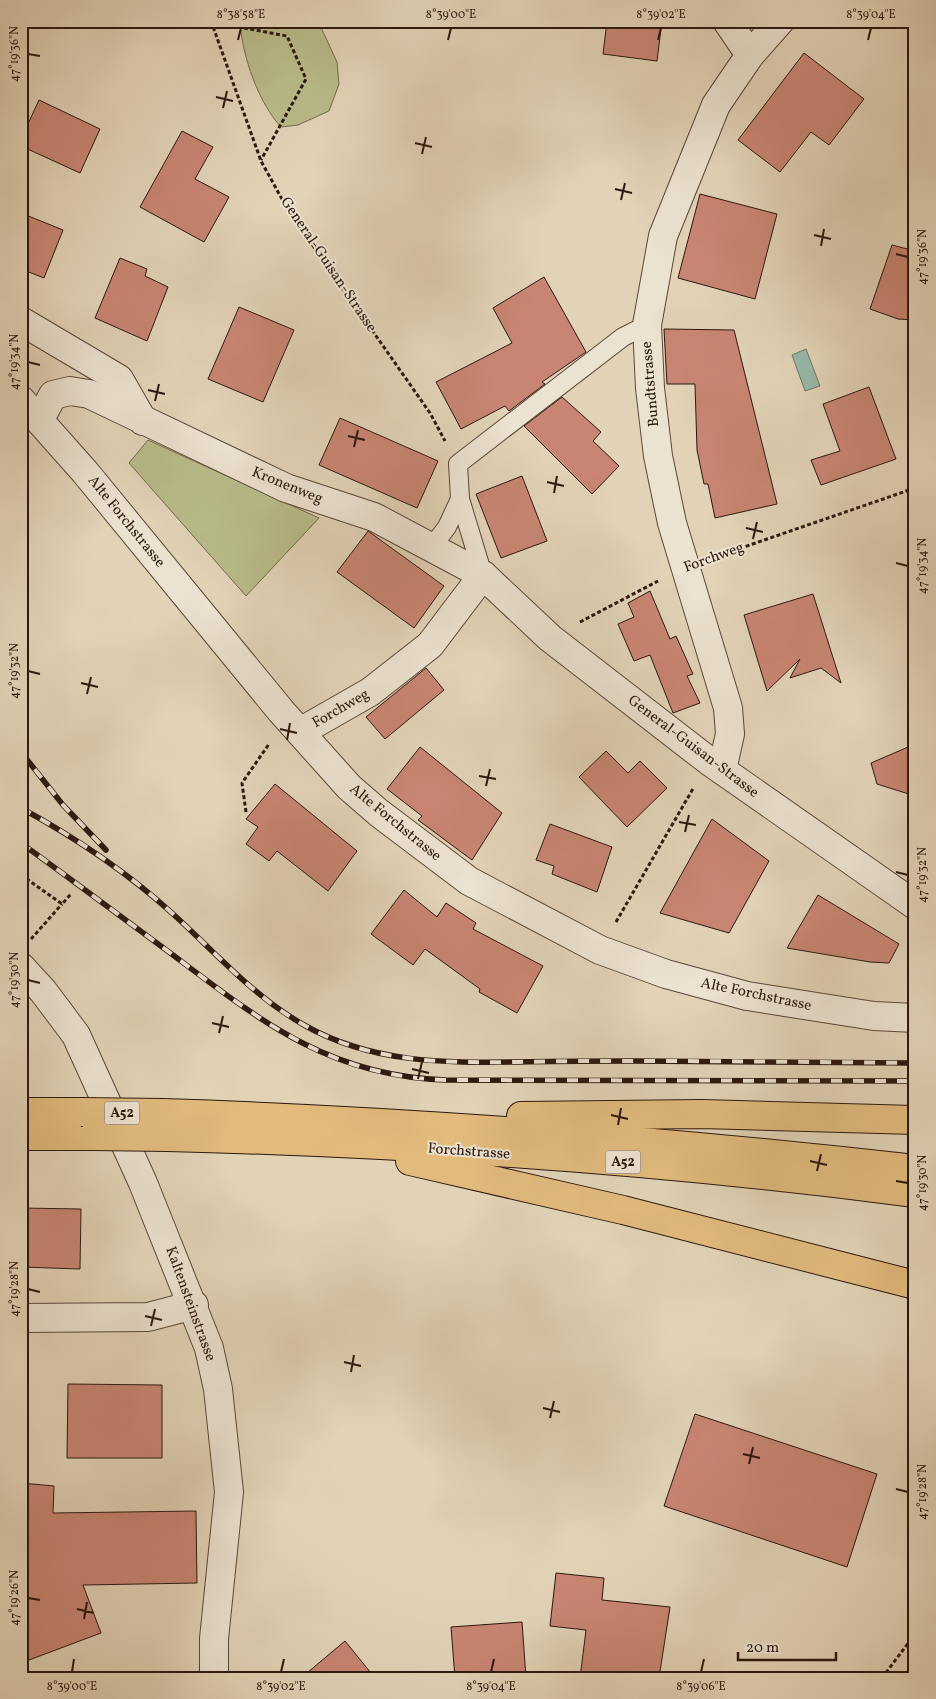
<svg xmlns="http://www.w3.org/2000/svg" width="936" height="1699" viewBox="0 0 936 1699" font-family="Vollkorn,serif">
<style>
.green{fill:#b9bb8a;stroke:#726a4c}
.water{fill:#96b9a8;stroke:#6c796a}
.building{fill:#c88573;stroke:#2c180e}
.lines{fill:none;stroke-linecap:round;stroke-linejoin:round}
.service-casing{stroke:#5a4738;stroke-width:20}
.minor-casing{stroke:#5a4738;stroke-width:30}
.tertiary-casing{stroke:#5a4738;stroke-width:30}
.trunk-casing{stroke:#2c180e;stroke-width:30}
.path{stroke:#2c180e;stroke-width:3;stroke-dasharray:4 2.5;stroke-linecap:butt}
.service{stroke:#ece2d0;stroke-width:18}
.minor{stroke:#ece2d0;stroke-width:28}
.tertiary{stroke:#ece2d0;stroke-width:28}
.trunk{stroke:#e1ba7c;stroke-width:28}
.rail-casing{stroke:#2c180e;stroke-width:5.5}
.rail{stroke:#ece2d0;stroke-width:4;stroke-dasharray:11;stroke-linecap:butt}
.trunk-bridge-casing{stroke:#2c180e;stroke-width:30;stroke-linecap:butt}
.trunk-bridge{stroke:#e1ba7c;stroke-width:28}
.ticks{fill:none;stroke:#2c180e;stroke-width:2}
.labels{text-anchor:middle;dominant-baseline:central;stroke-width:4;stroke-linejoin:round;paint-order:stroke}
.shield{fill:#ece2d0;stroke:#665548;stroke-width:1}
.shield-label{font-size:14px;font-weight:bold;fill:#2c180e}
.street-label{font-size:15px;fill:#2c180e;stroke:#ece2d0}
.neatline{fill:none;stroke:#2c180e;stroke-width:2}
.ticks-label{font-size:12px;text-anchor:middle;fill:#2c180e}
</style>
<rect width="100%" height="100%" fill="#e2d3b7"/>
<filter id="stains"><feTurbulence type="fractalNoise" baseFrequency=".004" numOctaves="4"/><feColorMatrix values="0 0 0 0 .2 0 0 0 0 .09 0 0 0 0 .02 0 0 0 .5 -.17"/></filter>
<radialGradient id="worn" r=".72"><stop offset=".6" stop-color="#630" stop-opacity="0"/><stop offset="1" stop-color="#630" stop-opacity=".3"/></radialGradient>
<g class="green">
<path d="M243 21H318L337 62 339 84 329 111 298 125 281 127C258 102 243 57 240 24Z"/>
<path d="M148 440 319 518 246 596 129 463Z"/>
</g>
<path class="water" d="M806 349 820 386 805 391 792 355Z"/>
<g class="building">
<path d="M607 21H662L657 61 603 54Z"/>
<path d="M804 53 864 99 829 145 811 132 780 172 738 140Z"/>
<path d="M39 100 100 129 80 173 21 146V139Z"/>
<path d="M182 131 213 147 195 179 229 197 204 242 140 207Z"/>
<path d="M700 194 777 214 755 299 678 278Z"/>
<path d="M21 213 63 230 44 278 21 269Z"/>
<path d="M892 245 915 251V320L898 319 870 309Z"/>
<path d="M120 258 147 269 145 276 168 287 147 341 95 318Z"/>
<path d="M544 277 586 352 542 382 545 384 509 411 505 406 461 429 436 382 512 343 493 308Z"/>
<path d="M239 307 294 330 263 402 208 379Z"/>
<path d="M664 329 734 330 777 504 715 518 708 484H704L697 450 695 384H667Z"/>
<path d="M869 387 896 459 821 485 811 460 840 451 823 404Z"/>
<path d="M562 397 601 432 593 441 619 466 592 494 524 426Z"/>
<path d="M340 418 438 461 417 508 319 465Z"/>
<path d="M522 476 547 541 501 558 476 494Z"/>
<path d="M368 531 444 586 414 628 337 572Z"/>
<path d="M650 591 670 639 676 636 693 674 687 676 700 703 673 713 650 655 634 661 618 624 634 617 628 603Z"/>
<path d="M813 594 841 683 821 668 790 678 800 659 767 691 744 615Z"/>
<path d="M426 668 444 690 385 739 366 717Z"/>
<path d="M915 744V796L877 784 871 763Z"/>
<path d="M420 747 502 813 472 860 418 820 422 816 387 789Z"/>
<path d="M606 751 628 773 640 761 667 788 627 827 579 777Z"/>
<path d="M275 784 357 851 328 891 277 851 269 861 246 844 258 827 246 819Z"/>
<path d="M712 819 769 861 729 933 660 913Z"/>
<path d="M550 824 612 847 597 892 552 874 554 866 536 860Z"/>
<path d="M404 890 437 917 446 903 476 923 473 929 543 966 517 1013 479 992 480 989 425 949 413 965 371 934Z"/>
<path d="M818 895 899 944 889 963 870 962 787 948Z"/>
<path d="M21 1208 81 1209 80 1269 21 1267Z"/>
<path d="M68 1384 162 1385V1458H67Z"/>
<path d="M695 1414 877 1474 847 1567 664 1506Z"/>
<path d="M21 1483 54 1486 53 1513 196 1511 197 1583 83 1585 101 1633 21 1663Z"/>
<path d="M556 1573 604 1578 602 1600 670 1607 659 1678H580L586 1630 550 1626Z"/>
<path d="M522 1622 526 1678H455L451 1627Z"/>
<path d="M345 1641 375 1678H301Z"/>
</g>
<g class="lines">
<g class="service-casing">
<g id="service">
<path d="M431 548 447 527 460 499"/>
<path d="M483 575 460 499 458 464 623 337 647 325"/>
</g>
</g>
<g class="minor-casing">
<g id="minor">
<path d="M727 21 750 55"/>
<path d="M21 321 119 379 143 421"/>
<path d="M40 419 53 395 70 391 89 394 286 488 374 517 483 575 550 638 709 761 915 905"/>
<path d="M300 732 370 692 430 645 483 575"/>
<path d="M722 770 730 734 728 708 672 523 658 456 650 388 647 325 663 236 716 105 750 55 780 21"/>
</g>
</g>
<g class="tertiary-casing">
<g id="tertiary">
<path d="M21 400 85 472 281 711 349 787 379 813 469 881 600 950 666 974 747 996 874 1016 915 1018"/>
<path d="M21 967 43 991 76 1035 143 1183 209 1348 218 1389 229 1492 214 1639V1678"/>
<path d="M21 1318 148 1317 194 1305"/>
</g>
</g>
<g class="trunk-casing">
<g id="trunk">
<path d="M21 1112H81"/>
<path d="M163 1113C414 1121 665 1141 915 1169"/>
<path d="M521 1116 701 1114 915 1120"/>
<path d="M21 1136H93"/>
<path d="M167 1137C417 1143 667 1161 915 1193"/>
<path d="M410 1161 623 1210 915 1285"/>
</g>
</g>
<g class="path">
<path d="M211 21 261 161 288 210 430 413 445 441"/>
<path d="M212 22 287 36 306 79 261 160"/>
<path d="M715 557 915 488"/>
<path d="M580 622 658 581"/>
<path d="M246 812 242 783 269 744"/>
<path d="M21 875 62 904 71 894"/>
<path d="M616 922 694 787"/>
<path d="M31 939 62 904"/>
<path d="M882 1678 915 1634"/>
</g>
<use href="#service" class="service"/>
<use href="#minor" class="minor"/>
<use href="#tertiary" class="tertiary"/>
<use href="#trunk" class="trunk"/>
<g class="rail-casing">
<g id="rail">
<path d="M21 752 63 805 106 850"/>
<path d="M21 808C76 838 127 872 173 914 216 953 253 996 304 1025 371 1063 443 1063 518 1062 555 1061 593 1061 631 1061 725 1061 820 1062 915 1063"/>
<path d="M21 843C72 880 123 918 173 955 262 1022 329 1076 446 1080L915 1081"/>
</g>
</g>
<use href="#rail" class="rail"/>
<g class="trunk-bridge-casing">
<g id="trunk-bridge">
<path d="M81 1112 163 1113"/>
<path d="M93 1136 167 1137"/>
</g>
</g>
<use href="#trunk-bridge" class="trunk-bridge"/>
</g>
<path class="ticks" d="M238 40 241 28M448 40 451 28M658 40 661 28M868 40 871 28M28 54 40 56M216 97 233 101M223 108 227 91M415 143 432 147M422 154 426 137M615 189 632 193M621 200 625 183M814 235 831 239M821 246 824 229M896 254 908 257M28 362 40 365M148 390 165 394M155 401 159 384M348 436 365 440M354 447 358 430M547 482 564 486M554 493 557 476M746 528 763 532M753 539 757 522M896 563 908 566M28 671 40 674M81 683 98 687M87 694 91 677M280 729 297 733M287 740 290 723M479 776 496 779M486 786 490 769M679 822 696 825M685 832 689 815M896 872 908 875M28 980 40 983M212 1023 229 1027M219 1033 223 1016M412 1069 429 1073M418 1079 422 1062M611 1115 628 1119M618 1125 621 1108M810 1161 827 1165M817 1171 821 1154M896 1181 908 1183M28 1289 40 1292M145 1316 162 1320M151 1326 155 1309M344 1362 361 1366M351 1372 354 1355M543 1408 560 1412M550 1418 554 1401M743 1454 760 1458M749 1464 753 1447M896 1489 908 1492M28 1598 40 1600M77 1609 94 1613M84 1619 87 1602M72 1672 74 1659M281 1672 284 1659M491 1672 494 1659M701 1672 704 1659"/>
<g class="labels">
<g class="shield">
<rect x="104.5" y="1101.5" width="35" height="23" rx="4"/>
<rect x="605.5" y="1150.5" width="35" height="23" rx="4"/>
</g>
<g class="shield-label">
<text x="122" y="1113">A52</text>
<text x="623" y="1162">A52</text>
</g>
<g class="street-label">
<text transform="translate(328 265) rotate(56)">General-Guisan-Strasse</text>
<text transform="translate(651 384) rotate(-95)">Bundtstrasse</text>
<text transform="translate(287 486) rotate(22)">Kronenweg</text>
<text transform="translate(126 522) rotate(51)">Alte Forchstrasse</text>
<text transform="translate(714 558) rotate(-20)">Forchweg</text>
<text transform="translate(341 709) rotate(-30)">Forchweg</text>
<text transform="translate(693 747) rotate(37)">General-Guisan-Strasse</text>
<text transform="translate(395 823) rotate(39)">Alte Forchstrasse</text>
<text transform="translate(756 995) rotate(12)">Alte Forchstrasse</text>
<text transform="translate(469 1152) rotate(4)">Forchstrasse</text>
<text transform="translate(190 1304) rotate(70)">Kaltensteinstrasse</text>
</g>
</g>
<rect width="936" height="1699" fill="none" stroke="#e2d3b7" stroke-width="55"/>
<path d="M738 1652v8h98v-8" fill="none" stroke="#2c180e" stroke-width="2.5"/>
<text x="746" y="1652" font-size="15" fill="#2c180e" stroke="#ece2d0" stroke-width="4" paint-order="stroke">20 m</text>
<rect x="28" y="28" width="880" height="1644" class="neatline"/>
<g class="ticks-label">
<text x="241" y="18">8°38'58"E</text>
<text x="451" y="18">8°39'00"E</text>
<text x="661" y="18">8°39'02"E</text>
<text x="871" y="18">8°39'04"E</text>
<text transform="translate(14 54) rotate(-90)" y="4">47°19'36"N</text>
<text transform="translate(922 257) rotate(-90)" y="4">47°19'36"N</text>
<text transform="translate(14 362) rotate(-90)" y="4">47°19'34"N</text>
<text transform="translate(922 566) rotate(-90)" y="4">47°19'34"N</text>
<text transform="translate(14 671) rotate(-90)" y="4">47°19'32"N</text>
<text transform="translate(922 875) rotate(-90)" y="4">47°19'32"N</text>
<text transform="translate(14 980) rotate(-90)" y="4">47°19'30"N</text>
<text transform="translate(922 1183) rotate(-90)" y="4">47°19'30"N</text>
<text transform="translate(14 1289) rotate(-90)" y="4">47°19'28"N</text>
<text transform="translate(922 1492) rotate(-90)" y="4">47°19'28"N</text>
<text transform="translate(14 1598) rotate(-90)" y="4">47°19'26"N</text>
<text x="72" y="1690">8°39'00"E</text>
<text x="281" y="1690">8°39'02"E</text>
<text x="491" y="1690">8°39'04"E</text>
<text x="701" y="1690">8°39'06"E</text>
</g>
<rect width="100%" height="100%" filter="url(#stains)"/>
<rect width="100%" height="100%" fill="url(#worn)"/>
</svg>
